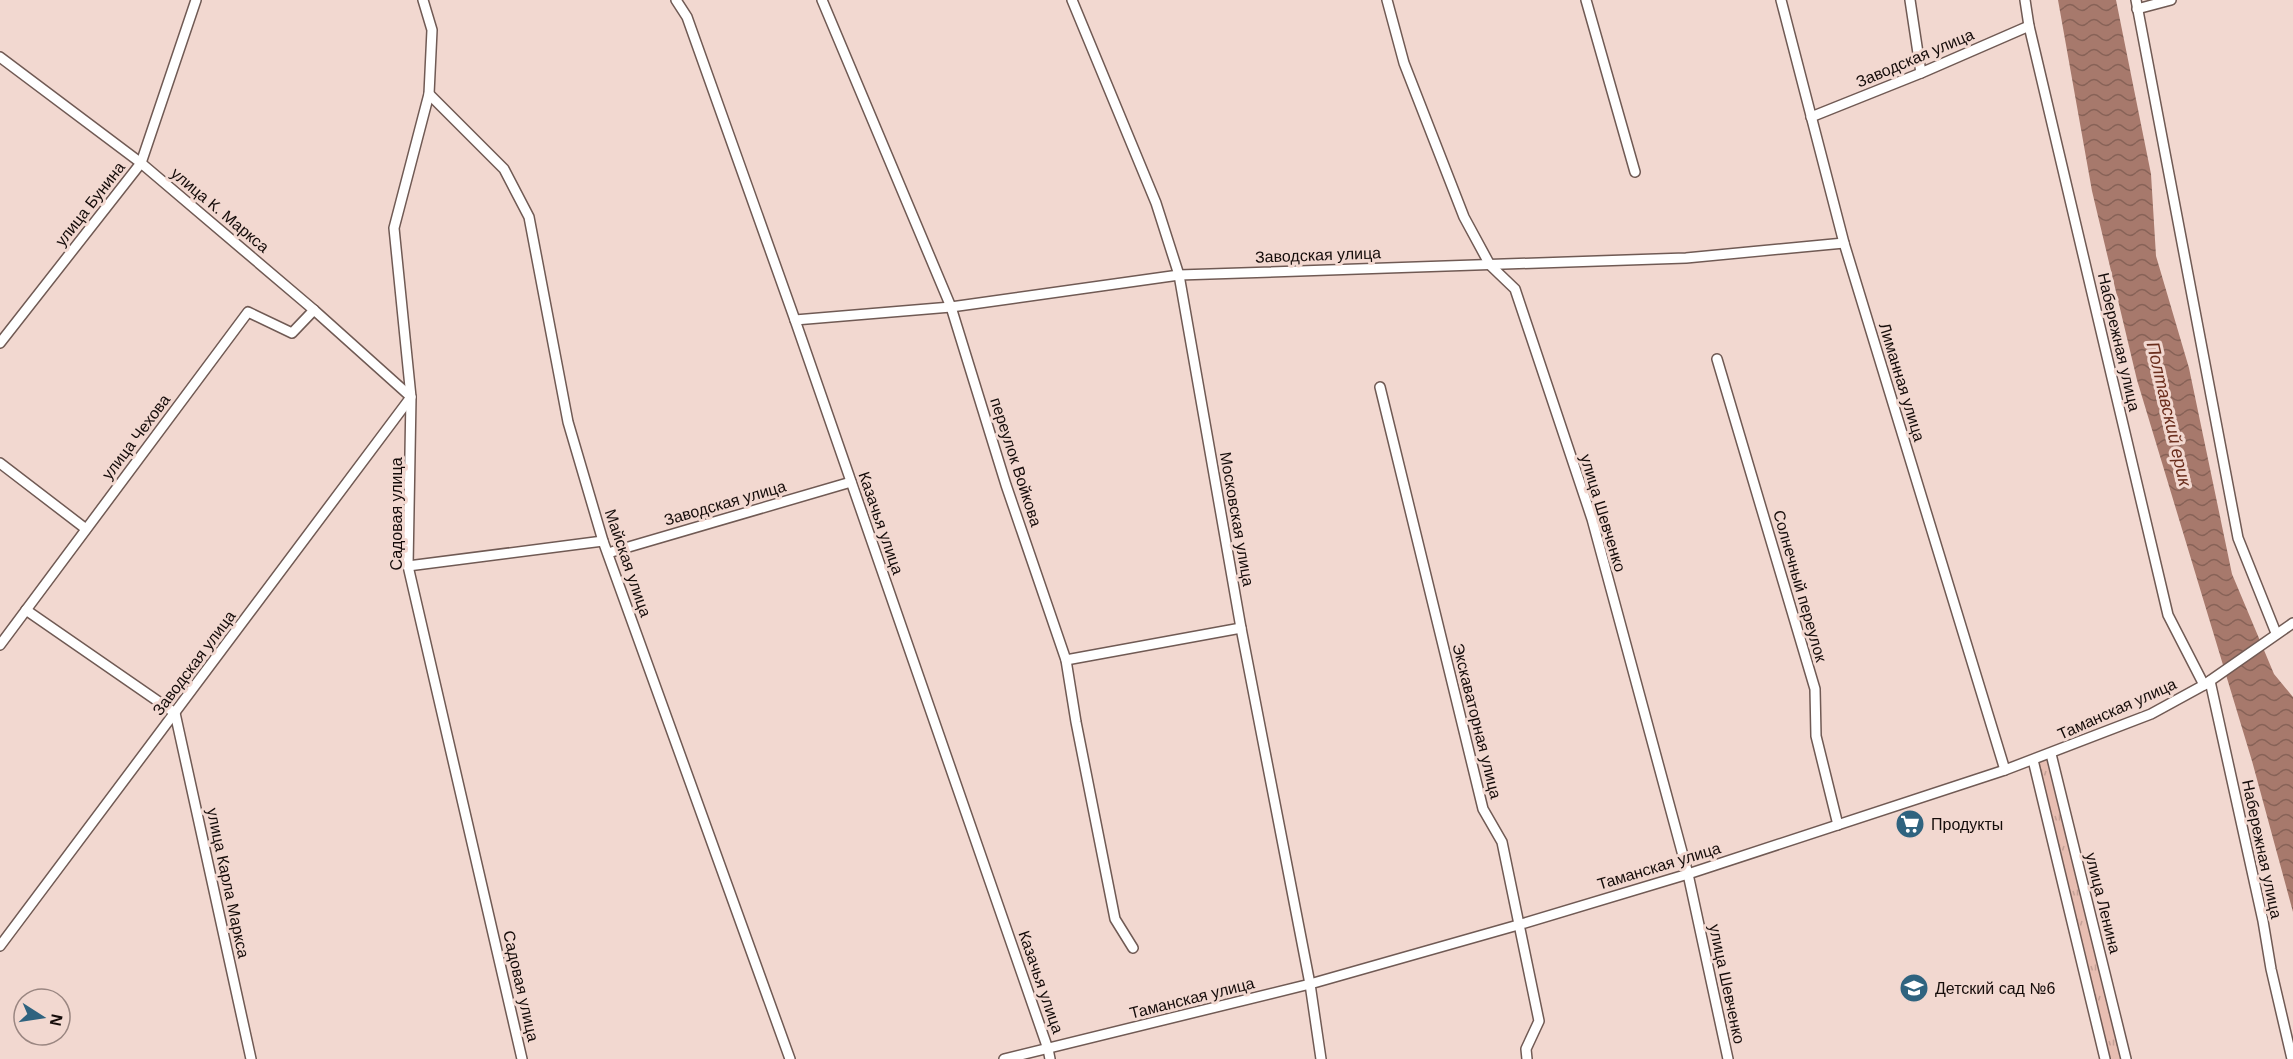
<svg xmlns="http://www.w3.org/2000/svg" width="2293" height="1059" viewBox="0 0 2293 1059" font-family="Arial,sans-serif">
<style>
.grass{fill:url(#grass-tufts)}
.water{fill:url(#water-waves)}
.lines{fill:none;stroke-linecap:round;stroke-linejoin:round}
.minor-casing{stroke:#705a54;stroke-width:12}
.minor{stroke:#fff;stroke-width:9}
.labels{text-anchor:middle;dominant-baseline:central;stroke-width:6;stroke-linejoin:round;paint-order:stroke}
.street-label{font-size:16px;fill:#150c0a;stroke:#f2d8d0}
.poi-label{font-size:16px;fill:#150c0a;stroke:#f2d8d0;text-anchor:start}
.water-label{font-size:18px;font-style:italic;fill:#6a2d1c;stroke:#f2d8d0}
</style>
<defs>
<pattern id="grass-tufts" width="24" height="20" patternUnits="userSpaceOnUse" patternTransform="scale(1.5)"><rect width="24" height="20" fill="#e8beb2"/><path d="M3 7l-1-3M5 7V3M7 7l1-3M15 17l-1-3M17 17v-4M19 17l1-3" fill="none" stroke="#c6a298"/></pattern>
<pattern id="water-waves" width="16" height="10" patternUnits="userSpaceOnUse" patternTransform="scale(1.5)"><rect width="16" height="10" fill="#a7796c"/><path d="M0 5q4-4 8 0t8 0" fill="none" stroke="#876257"/></pattern>
</defs>
<rect width="100%" height="100%" fill="#f2d8d0"/>
<path class="grass" d="M2050 756 2124 1059H2104L2036 762Z"/>
<path class="water" d="M2058 0H2116L2151 174 2156 256 2189 368 2232 574 2274 674 2293 697V912L2252 761 2137 380 2092 191Z"/>
<g class="lines">
<g class="minor-casing">
<g id="minor">
<path d="M423 0 432 30 429 94 394 228 411 397 408 566 522 1059"/>
<path d="M676 0 687 17 795 320 1048 1049 1050 1059"/>
<path d="M822 0 951 307 1006 485 1066 660 1076 722 1115 919 1133 948"/>
<path d="M1072 0 1156 203 1179 275 1241 628 1310 984 1321 1059"/>
<path d="M1387 0 1404 63 1464 217 1490 265 1515 289 1592 519 1688 874 1728 1059"/>
<path d="M1586 0 1635 172"/>
<path d="M1781 0 1844 243 2005 770"/>
<path d="M1910 0 1921 73"/>
<path d="M2025 0 2029 26 2168 615 2204 685"/>
<path d="M2136 0 2238 538 2276 633"/>
<path d="M2137 9 2171 0"/>
<path d="M0 57 141 163 314 310 411 397 0 946"/>
<path d="M429 94 504 169 529 217 568 422 603 541 790 1059"/>
<path d="M1811 117 1921 73 2029 26"/>
<path d="M795 320 951 307 1179 275 1686 258 1844 243"/>
<path d="M0 343 141 163 196 0"/>
<path d="M1717 359 1815 689 1816 736 1838 825"/>
<path d="M1380 387 1483 809 1502 842 1539 1021 1526 1049 1527 1059"/>
<path d="M0 463 86 529"/>
<path d="M608 553 851 482"/>
<path d="M408 566 603 541"/>
<path d="M26 610 175 713 251 1059"/>
<path d="M0 645 248 312 292 333 314 310"/>
<path d="M1066 660 1241 628"/>
<path d="M2210 681 2263 921 2271 969 2292 1059"/>
<path d="M2051 754 2126 1059"/>
<path d="M2033 760 2105 1059"/>
<path d="M1004 1059 1310 984 1518 925 1688 874 2005 770 2151 714 2204 685 2293 623"/>
</g>
</g>
<use href="#minor" class="minor"/>
</g>
<defs>
<g id="supermarket-disc" transform="scale(1.5)"><circle r="9.5" fill="#2f637f" stroke="#f2d8d0"/><path d="M-6-5.5h2.5l.6 2H6L4.5 2H-2.5L-4.4-4H-6ZM-1.5 3.2a1.3 1.3 0 1 0 .1 0ZM3 3.2a1.3 1.3 0 1 0 .1 0Z" fill="#fff"/></g>
<g id="school-disc" transform="scale(1.5)"><circle r="9.5" fill="#2f637f" stroke="#f2d8d0"/><path d="M0-5L7-2L0 1L-7-2ZM-4 1L0 2.5L4 1V4Q0 6-4 4Z" fill="#fff"/></g>
</defs>
<g fill-rule="evenodd">
<use href="#supermarket-disc" x="1910" y="824"/>
<use href="#school-disc" x="1914" y="988"/>
</g>
<g class="labels">
<g class="street-label">
<text transform="translate(1915 58) rotate(-23)">Заводская улица</text>
<text transform="translate(90 204) rotate(-52)">улица Бунина</text>
<text transform="translate(220 210) rotate(40)">улица К. Маркса</text>
<text transform="translate(1318 255) rotate(-2)">Заводская улица</text>
<text transform="translate(2119 342) rotate(77)">Набережная улица</text>
<text transform="translate(1902 382) rotate(73)">Лиманная улица</text>
<text transform="translate(136 437) rotate(-53)">улица Чехова</text>
<text transform="translate(1016 462) rotate(72)">переулок Войкова</text>
<text transform="translate(725 503) rotate(-16)">Заводская улица</text>
<text transform="translate(1603 513) rotate(73)">улица Шевченко</text>
<text transform="translate(396 514) rotate(-90)">Садовая улица</text>
<text transform="translate(1237 519) rotate(80)">Московская улица</text>
<text transform="translate(881 523) rotate(71)">Казачья улица</text>
<text transform="translate(628 563) rotate(71)">Майская улица</text>
<text transform="translate(1800 586) rotate(74)">Солнечный переулок</text>
<text transform="translate(194 663) rotate(-53)">Заводская улица</text>
<text transform="translate(2117 709) rotate(-24)">Таманская улица</text>
<text transform="translate(1477 721) rotate(76)">Экскаваторная улица</text>
<text transform="translate(2262 849) rotate(78)">Набережная улица</text>
<text transform="translate(1659 866) rotate(-17)">Таманская улица</text>
<text transform="translate(228 883) rotate(78)">улица Карла Маркса</text>
<text transform="translate(2103 903) rotate(76)">улица Ленина</text>
<text transform="translate(1041 982) rotate(71)">Казачья улица</text>
<text transform="translate(1727 984) rotate(78)">улица Шевченко</text>
<text transform="translate(521 986) rotate(77)">Садовая улица</text>
<text transform="translate(1192 998) rotate(-14)">Таманская улица</text>
</g>
<g class="poi-label">
<text x="1931" y="824">Продукты</text>
<text x="1935" y="988">Детский сад №6</text>
</g>
<g class="water-label">
<text transform="translate(2169 414) rotate(77)">Полтавский ерик</text>
</g>
</g>
<g transform="translate(42 1017) rotate(102)"><circle r="28" fill="#f2d8d0" stroke="#9a8681" stroke-width="1.5"/>
<path d="M0-4.5L10 22L0 15L-10 22Z" fill="#2f637f"/>
<text y="-9" font-size="16" font-weight="bold" text-anchor="middle" fill="#150c0a">N</text>
</g>
</svg>
